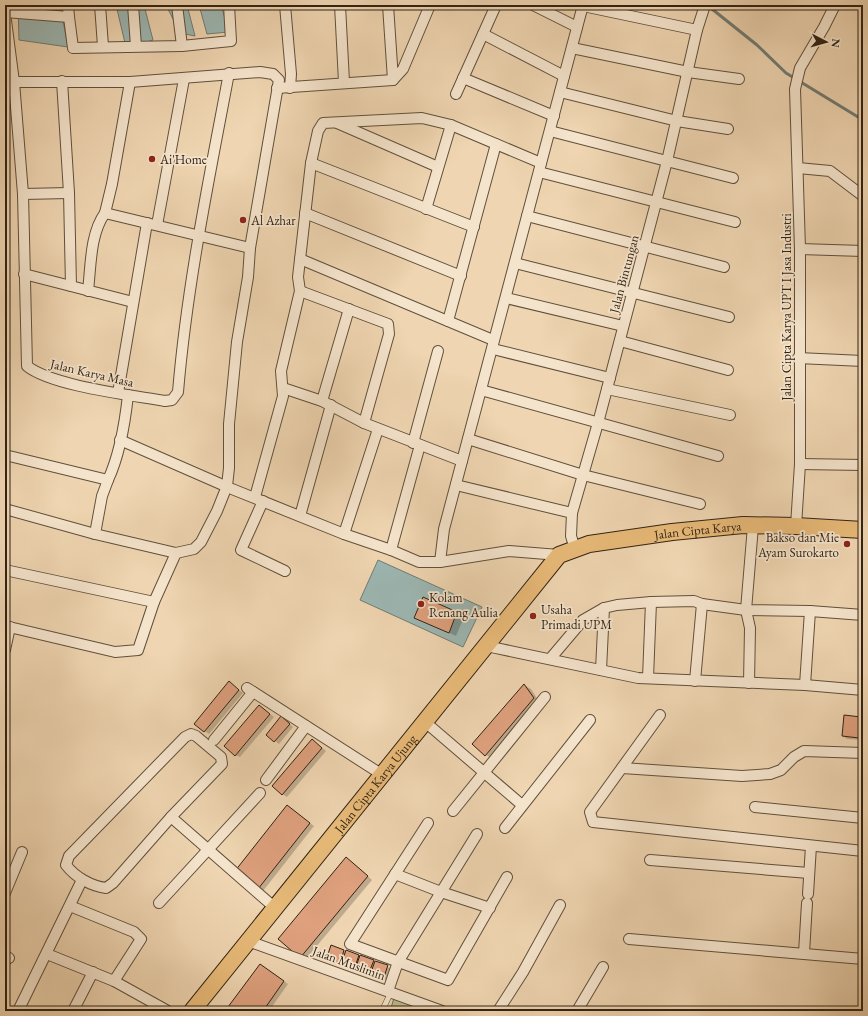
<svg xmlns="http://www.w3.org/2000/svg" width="868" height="1016" viewBox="0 0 868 1016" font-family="'EB Garamond',serif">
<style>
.green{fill:#bcbc89;stroke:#76704f}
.water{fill:#9cb7b3;stroke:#717c74}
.shadow{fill:#0003}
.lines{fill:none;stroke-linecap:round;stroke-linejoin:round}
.stream{stroke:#717c74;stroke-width:3}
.building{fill:#dea07d;stroke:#312315}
.service-casing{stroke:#60503c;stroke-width:6}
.minor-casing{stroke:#60503c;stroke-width:12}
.primary-casing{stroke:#312315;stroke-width:18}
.service{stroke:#f5e4cc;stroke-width:5}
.minor{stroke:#f5e4cc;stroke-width:10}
.primary{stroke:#e8ba78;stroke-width:16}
.poi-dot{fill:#8f2418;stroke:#f5e4cc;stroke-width:1.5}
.labels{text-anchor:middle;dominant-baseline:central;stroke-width:3.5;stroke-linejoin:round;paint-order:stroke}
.poi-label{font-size:13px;fill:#312315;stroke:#f5e4cc;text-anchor:start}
.street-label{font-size:13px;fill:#312315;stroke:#f5e4cc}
</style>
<rect width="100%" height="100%" fill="#efd5b1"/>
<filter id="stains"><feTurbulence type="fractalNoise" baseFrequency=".005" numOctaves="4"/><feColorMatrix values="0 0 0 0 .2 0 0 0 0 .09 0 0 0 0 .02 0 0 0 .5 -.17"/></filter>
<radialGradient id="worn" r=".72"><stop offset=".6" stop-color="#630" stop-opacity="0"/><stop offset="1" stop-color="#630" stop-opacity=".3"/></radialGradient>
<path class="green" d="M394 998 429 1011H390Z"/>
<g class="water">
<path d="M18 5H60L68 47 19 40Z"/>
<path d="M116 5H144L153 40 136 46 125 43Z"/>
<path d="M166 5H187L195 36 180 33Z"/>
<path d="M199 5H221L229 32 207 34Z"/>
<path d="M378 560 482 607 463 647 360 600Z"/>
</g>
<g class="shadow">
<path d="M424 599 464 617 456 636 423 621Z"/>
<path d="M233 685 243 693 209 734 195 724Z"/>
<path d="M524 685 531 689 540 703 493 759 486 755Z"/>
<path d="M260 706 274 717 240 757 235 755Z"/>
<path d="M861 718 863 719V740L847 739 843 736Z"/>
<path d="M285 720 293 727 279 744 267 735Z"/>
<path d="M312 740 326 751 287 797 282 794Z"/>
<path d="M291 809 314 826 263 891 258 888Z"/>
<path d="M351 861 372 880 305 960 301 957Z"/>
<path d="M332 946 392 969 388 981 332 962Z"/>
<path d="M264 967 288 984 269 1011H227Z"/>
</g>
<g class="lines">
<path class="stream" d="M707 5 757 45 786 73 863 120"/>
</g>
<g class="building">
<path d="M423 597 457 612 449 633 414 618Z"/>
<path d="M229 681 239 690 204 732 194 724Z"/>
<path d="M524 684 534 698 485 756 472 744Z"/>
<path d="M259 705 270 714 235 756 224 746Z"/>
<path d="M844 715 861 717 859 738 842 736Z"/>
<path d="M281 716 290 724 274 742 266 735Z"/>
<path d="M312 739 322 748 282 795 272 786Z"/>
<path d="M287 805 310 823 258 889 235 871Z"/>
<path d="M346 857 368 876 300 958 278 939Z"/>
<path d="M331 945 344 950 340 964 326 960Z"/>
<path d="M346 950 359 955 354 970 341 965Z"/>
<path d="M360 955 374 960 368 975 355 970Z"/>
<path d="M375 961 388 965 383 980 370 975Z"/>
<path d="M260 964 284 981 263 1011H225Z"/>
</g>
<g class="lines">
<g class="service-casing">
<path id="service" d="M382 1011 391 992"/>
</g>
<g class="minor-casing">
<g id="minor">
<path d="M100 5 103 46"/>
<path d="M133 5 136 46"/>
<path d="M177 5 182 46"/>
<path d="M285 5 291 74 290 88"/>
<path d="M340 5 344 82"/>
<path d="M388 5 393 80"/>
<path d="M533 5 577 27"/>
<path d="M583 6 697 30"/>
<path d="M5 12 69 17 68 5"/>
<path d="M5 13 14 82 23 194 27 366C52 386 131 395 165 401L172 400 178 392C187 285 209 179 229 73"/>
<path d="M69 17 73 48 182 46 231 41 229 5"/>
<path d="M483 34 564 76"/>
<path d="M572 48 688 72 739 79"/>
<path d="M463 78 554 116"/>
<path d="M62 81 69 193 71 286"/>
<path d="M130 82 112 184 105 213 250 248"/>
<path d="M277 88 393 80 403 69 430 5"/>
<path d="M560 92 677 121 728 129"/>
<path d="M456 94 496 5"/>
<path d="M337 123 438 167"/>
<path d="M550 131 733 178"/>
<path d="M311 163 474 227"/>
<path d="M798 168 830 171 863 196"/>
<path d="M539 172 735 222"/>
<path d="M23 194 69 193"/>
<path d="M426 209 451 125"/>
<path d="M305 213 461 276"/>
<path d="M527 216 724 267"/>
<path d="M157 225 184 79"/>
<path d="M800 249 863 251"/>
<path d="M300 259 493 340"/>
<path d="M515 263 729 317"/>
<path d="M24 274 133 302"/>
<path d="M88 291C91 265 90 234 105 213"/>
<path d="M300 291 388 324 389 334 364 423"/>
<path d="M506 298 623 326"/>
<path d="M448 321 496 144"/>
<path d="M620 341 728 370"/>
<path d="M493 349 610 378"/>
<path d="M798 358 863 361"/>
<path d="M283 388 322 401 364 423 462 461"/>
<path d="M607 389 730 415"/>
<path d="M481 390 718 456"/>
<path d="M118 393 147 223"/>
<path d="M322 401 349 309"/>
<path d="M468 439 583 475 700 504"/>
<path d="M120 440 232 489 344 534 391 550 419 562H440L509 551 559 555"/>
<path d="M413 443 438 351"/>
<path d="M5 455 108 480 102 496 95 534"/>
<path d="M800 464 863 465"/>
<path d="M108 480C120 454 125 423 128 395"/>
<path d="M456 485 572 513"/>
<path d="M255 497 283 396 281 371 300 291 298 277 311 163 318 131 323 123 422 118 451 125 541 163"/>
<path d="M263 501 241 550 285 571"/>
<path d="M5 509 95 534 176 553 194 549 201 542 217 511 227 486 229 468V424L237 342 248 277 250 248 279 80 273 74 260 72 130 82H14"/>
<path d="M300 516 331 405"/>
<path d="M796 526 800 464V249L795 89 800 68 824 27 835 5"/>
<path d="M344 534 378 429"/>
<path d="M575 549 571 536 572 513 598 423 667 161 697 30 705 5"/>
<path d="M391 550 420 445"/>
<path d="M440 562 444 529 583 5"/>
<path d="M5 570 154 602"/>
<path d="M5 626 115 652 138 650 154 602 176 553"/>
<path d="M491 647 638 678 805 685 863 690"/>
<path d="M5 650 10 627"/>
<path d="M550 659 583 620 604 608 617 605 651 602 694 601 702 604 746 610 810 611 863 615"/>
<path d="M601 670 604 608"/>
<path d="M648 678 651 602"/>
<path d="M695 681 702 604"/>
<path d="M749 683 750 628 746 610 753 526"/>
<path d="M805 685 810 611"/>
<path d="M247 688 381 774"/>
<path d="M660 715 590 812 593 822 863 851"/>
<path d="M424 721 522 805"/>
<path d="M191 734 196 736 221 757 222 764 171 817 113 883 106 888C91 886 75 877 66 865L69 856 185 737Z"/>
<path d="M214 740 253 692"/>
<path d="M622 768 742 776 770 774 781 770 794 757 804 751 863 753"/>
<path d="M266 780 306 726"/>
<path d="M755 807 863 818"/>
<path d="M453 811 545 697"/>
<path d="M171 817 274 907"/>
<path d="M428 823 350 944 448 980 507 877"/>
<path d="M505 828 590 720"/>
<path d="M650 860 809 873"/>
<path d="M395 874 441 892 490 908"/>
<path d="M5 893 22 852"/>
<path d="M808 894 811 846"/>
<path d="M159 903 260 793"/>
<path d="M70 906 134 932 141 939 114 981"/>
<path d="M629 939 863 959"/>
<path d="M248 941 442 1011"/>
<path d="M804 953 807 903"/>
<path d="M47 954 114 981 168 1011"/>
<path d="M5 956 9 958"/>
<path d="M388 991 398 962 477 834"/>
<path d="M18 1011 82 880"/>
<path d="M73 1011 93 972"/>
<path d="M498 1011 523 972 560 905"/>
<path d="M577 1011 603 967"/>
</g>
</g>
<g class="primary-casing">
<g id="primary">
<path id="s1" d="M192 1011 559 555 589 544 672 532 743 525 796 526 863 530"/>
</g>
</g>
<use href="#service" class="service"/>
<use href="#minor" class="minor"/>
<use href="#primary" class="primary"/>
</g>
<g class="poi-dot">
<circle cx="152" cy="159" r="4"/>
<circle cx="243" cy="220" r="4"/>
<circle cx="847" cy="544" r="4"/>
<circle cx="421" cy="604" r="4"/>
<circle cx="533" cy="616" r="4"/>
</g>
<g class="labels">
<g class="poi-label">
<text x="160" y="159">Ai'Home</text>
<text x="251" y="220">Al Azhar</text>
<text x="839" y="537" text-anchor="end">Bakso dan Mie<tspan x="839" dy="15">Ayam Surokarto</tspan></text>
<text x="429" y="597">Kolam<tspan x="429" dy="15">Renang Aulia</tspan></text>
<text x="541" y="609">Usaha<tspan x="541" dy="15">Primadi UPM</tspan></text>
</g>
<g class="street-label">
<text transform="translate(624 274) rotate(-75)">Jalan Bintungan</text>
<text transform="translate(786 307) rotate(-90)">Jalan Cipta Karya UPT I Jasa Industri</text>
<text transform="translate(92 373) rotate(13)">Jalan Karya Masa</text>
<text stroke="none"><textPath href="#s1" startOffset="727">Jalan Cipta Karya</textPath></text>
<text stroke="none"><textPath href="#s1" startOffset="292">Jalan Cipta Karya Ujung</textPath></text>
<text transform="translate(349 963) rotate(20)">Jalan Muslimin</text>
</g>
</g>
<rect width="868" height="1016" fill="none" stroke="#efd5b1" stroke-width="20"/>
<rect x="6" y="6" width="856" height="1004" fill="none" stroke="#312315" stroke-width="2"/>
<rect x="10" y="10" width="848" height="996" fill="none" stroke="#312315"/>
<g transform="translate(826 42) rotate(96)" stroke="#f5e4cc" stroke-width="3" paint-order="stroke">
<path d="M0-3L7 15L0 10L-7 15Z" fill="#312315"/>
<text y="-6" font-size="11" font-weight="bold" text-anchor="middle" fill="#312315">N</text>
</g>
<rect width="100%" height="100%" filter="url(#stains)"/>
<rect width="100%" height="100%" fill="url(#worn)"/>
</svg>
